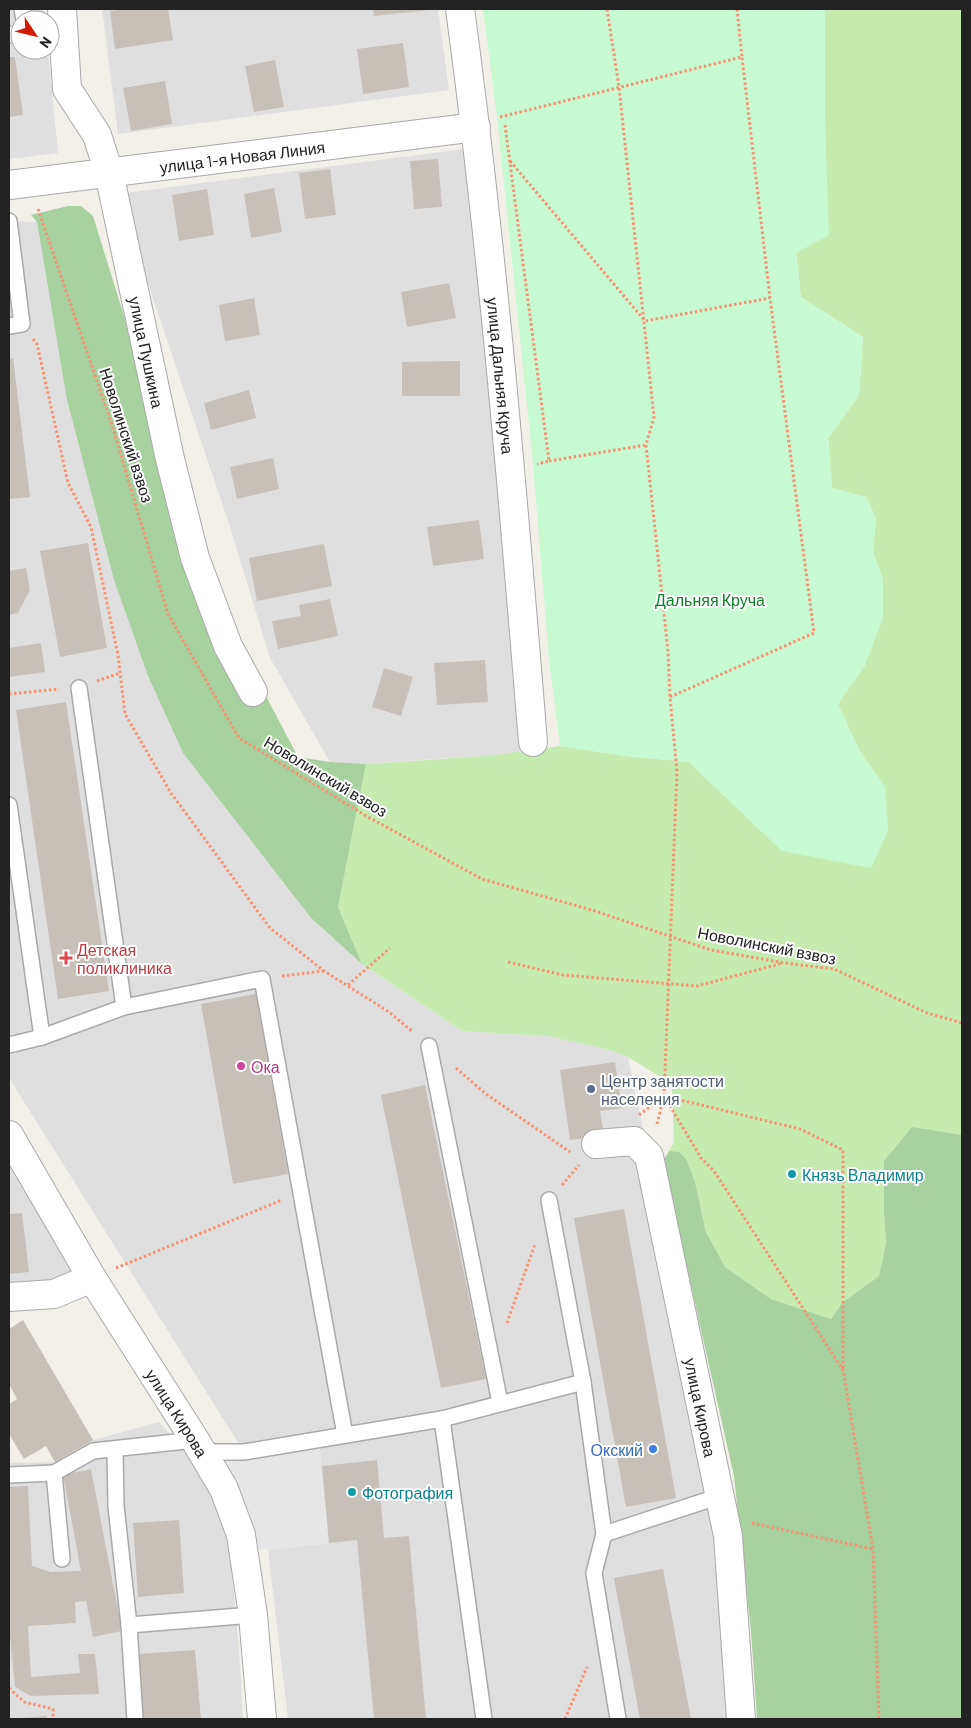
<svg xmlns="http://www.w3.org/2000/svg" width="971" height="1728" viewBox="0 0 971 1728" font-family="Barlow,sans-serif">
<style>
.residential{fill:#e0dfdf}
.grass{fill:#c6ebb0}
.forest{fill:#a7d19e}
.park{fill:#c8fad2}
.parking{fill:#e6e6e6}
.building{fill:#c7c0b8}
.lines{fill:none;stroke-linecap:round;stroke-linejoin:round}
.service-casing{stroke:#a9a9a9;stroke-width:18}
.minor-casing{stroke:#a9a9a9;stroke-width:30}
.tertiary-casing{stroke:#a9a9a9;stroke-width:30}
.path{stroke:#f99173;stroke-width:3;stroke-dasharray:2.5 2.5;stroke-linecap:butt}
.service{stroke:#fff;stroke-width:15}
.minor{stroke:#fff;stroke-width:28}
.tertiary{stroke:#fff;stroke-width:28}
.path-bridge{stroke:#f99173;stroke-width:3;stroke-dasharray:2.5 2.5;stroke-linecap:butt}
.health-dot{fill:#e0444e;stroke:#fff;stroke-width:2}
.hotel-dot{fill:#d1479c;stroke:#fff;stroke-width:2}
.service-dot{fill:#5c6f8a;stroke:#fff;stroke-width:2}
.culture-dot{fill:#0f9aa8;stroke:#fff;stroke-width:2}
.shop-dot{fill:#3f7fe0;stroke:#fff;stroke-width:2}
.labels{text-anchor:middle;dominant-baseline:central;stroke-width:4;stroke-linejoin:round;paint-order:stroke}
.street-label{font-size:16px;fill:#222;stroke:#fff}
.park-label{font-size:16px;fill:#0d8326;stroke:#fff}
.health-label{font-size:16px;fill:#be3a42;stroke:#fff;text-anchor:start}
.hotel-label{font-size:16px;fill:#b23c85;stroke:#fff;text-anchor:start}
.service-label{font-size:16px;fill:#4e5e75;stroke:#fff;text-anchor:start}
.culture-label{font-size:16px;fill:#0d838f;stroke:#fff;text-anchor:start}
.shop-label{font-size:16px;fill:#366cbe;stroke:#fff;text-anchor:end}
</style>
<rect width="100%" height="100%" fill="#f2f0e9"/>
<g class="residential">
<path d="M9 9H44L45 20H20V50H48L58 153 9 159Z"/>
<path d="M102 9H438L449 90 118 134Z"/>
<path d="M472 148 531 750 486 756 419 760 366 764 330 762 270 658 230 527 118 194Z"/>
<path d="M9 221 37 222 67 400 114 580 148 676 183 753 311 918 362 964 462 1031 548 1036 606 1049 628 1057 710 1449 739 1719H288L268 1550 329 1543 244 1452 9 1078Z"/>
<path d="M9 1160 77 1274 53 1287 9 1290Z"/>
<path d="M159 1422 188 1455 214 1498 230 1551 239 1649 243 1719H9V1463L55 1462 93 1440Z"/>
</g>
<path class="grass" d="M825 9H962V1135L912 1128 884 1161V1212L886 1243 879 1276 842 1303 831 1319 771 1299 725 1267 706 1232 695 1182 663 1161 674 1142 672 1084 628 1057 606 1049 548 1036 462 1031 362 964 338 907 366 764 486 756 560 746 625 756 689 762 782 851 885 787 859 750 838 704 865 665 883 579 873 552 876 518 866 497 832 488 828 438 859 395 863 337 801 297 796 252 825 120Z"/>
<g class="forest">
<path d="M68 206H81L93 216 207 584 298 757 330 762 366 764 338 907 362 964 311 918 183 753 148 676 114 580 67 400 37 222 31 215Z"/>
<path d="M912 1127 962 1135V1719H757L751 1631 734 1476 663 1161 670 1151 679 1152 686 1159 695 1182 706 1232 725 1267 771 1299 831 1319 842 1303 879 1276 886 1243 884 1212V1161Z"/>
</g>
<path class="park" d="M483 9H825V120L829 235 796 253 801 297 863 337 859 395 828 438 832 488 866 497 876 519 873 552 883 579V618L865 665 838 704 859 750 885 787 888 831 871 868 782 851 689 762 625 756 560 746 549 660 533 464 497 117Z"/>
<path class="parking" d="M319 1439 329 1543 268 1550 243 1547 203 1452Z"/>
<g class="building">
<path d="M127 9H168L173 40 115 49 110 11Z"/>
<path d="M373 9H429V10L374 16Z"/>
<path d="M403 43 409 87 363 94 357 49Z"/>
<path d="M9 57H15L23 115 9 117Z"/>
<path d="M275 60 284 107 254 112 245 66Z"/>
<path d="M165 81 172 124 131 131 123 88Z"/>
<path d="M438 159 442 207 414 209 410 161Z"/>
<path d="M330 169 336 215 305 219 299 173Z"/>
<path d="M274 188 282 232 251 238 244 194Z"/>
<path d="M207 189 214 235 179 241 172 195Z"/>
<path d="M449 283 456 318 407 327 401 292Z"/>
<path d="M254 298 260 335 225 341 219 305Z"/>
<path d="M13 358 30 497 9 499V359Z"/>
<path d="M460 361V396H402V362Z"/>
<path d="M249 390 256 418 211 430 204 403Z"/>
<path d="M273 458 279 489 237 499 230 467Z"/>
<path d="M479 520 484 559 433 566 427 527Z"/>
<path d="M88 543 107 648 60 657 40 551Z"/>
<path d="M324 544 332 586 257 601 249 558Z"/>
<path d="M26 568 30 590 18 613 9 615V571Z"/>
<path d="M330 599 338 636 278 649 272 621 301 616 299 605Z"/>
<path d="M41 643 45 672 9 677V648Z"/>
<path d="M485 660 488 702 437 705 434 663Z"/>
<path d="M384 668 413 677 401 716 372 707Z"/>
<path d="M66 702 109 991 58 999 16 710Z"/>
<path d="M256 994 288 1174 233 1184 201 1004Z"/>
<path d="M615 1062 622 1108 600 1111 604 1136 570 1140 560 1070Z"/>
<path d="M425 1085 486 1379 441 1388 381 1095Z"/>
<path d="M624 1209 676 1498 626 1507 574 1218Z"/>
<path d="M22 1213 29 1272 9 1274V1214Z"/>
<path d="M23 1320 93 1440 55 1462 46 1446 24 1459 9 1434V1404L17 1399 9 1384V1329Z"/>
<path d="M377 1460 384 1538 409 1536 426 1719H374L357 1540 329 1543 322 1466Z"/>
<path d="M91 1469 122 1631 93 1637 86 1601 75 1602 76 1623 28 1626 31 1677 80 1673 78 1654H95L99 1694 31 1696 15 1687 9 1626V1487L28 1486 32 1566 51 1572 81 1571 63 1475Z"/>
<path d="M179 1520 184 1593 138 1597 133 1523Z"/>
<path d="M663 1569 691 1719H640L621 1616 614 1578Z"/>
<path d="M195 1650 201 1719H143L138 1654Z"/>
<path d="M47 1716V1719H21V1718Z"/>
</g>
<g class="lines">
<g class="service-casing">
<g id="service">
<path d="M22 9 24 20"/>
<path d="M9 35 20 33"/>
<path d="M9 221 22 324 9 326"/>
<path d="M79 688 124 1007"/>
<path d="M9 805 42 1037"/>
<path d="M9 1045 42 1037 124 1007 262 979 345 1435"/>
<path d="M429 1046 500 1403"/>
<path d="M583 1382 604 1534 594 1573 618 1719"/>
<path d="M442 1419 484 1719"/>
<path d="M115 1449 116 1506 129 1625 135 1719"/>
<path d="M203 1452H244L442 1419 583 1382 549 1200"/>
<path d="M9 1475 54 1473"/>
<path d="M604 1534 720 1496"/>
<path d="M62 1559 54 1473 93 1451 195 1440"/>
<path d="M129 1625 253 1615"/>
</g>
</g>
<g class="minor-casing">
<g id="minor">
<path id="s1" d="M62 9 67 89 97 135 109 173 170 459 195 558 228 646 253 692"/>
<path id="s2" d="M460 9C493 252 513 497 533 742"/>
<path id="s3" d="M9 185 476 127"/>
<path id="s4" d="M596 1144 634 1141 649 1156 728 1536 741 1719"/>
<path d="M9 1297 54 1294 92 1278"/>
</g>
</g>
<g class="tertiary-casing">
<g id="tertiary">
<path id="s5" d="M9 1135 92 1278 195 1440 224 1489 241 1535 253 1615 262 1719"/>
</g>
</g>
<g class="path">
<path d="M607 9 619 87 654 417 646 445 668 651 670 697 677 772"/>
<path d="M737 9 742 57"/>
<path d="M500 117 742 57 770 298 814 633 670 697"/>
<path d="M505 125 549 461 537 464"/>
<path d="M510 161 645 321 770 298"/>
<path d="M38 209 112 425 168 614 239 738 368 817 482 879 592 910 711 950 785 963 834 969 927 1013 962 1023"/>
<path d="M33 339 37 344 68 483 91 527 118 655 125 714 171 793 270 928 324 971 389 1012 413 1032"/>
<path d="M549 461 646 445"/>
<path d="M97 681 120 673"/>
<path d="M9 694 59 689"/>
<path d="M508 962 563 975 697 986 783 963"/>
<path d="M282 976 323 971"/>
<path d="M348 985 390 948"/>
<path d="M456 1068 486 1094 570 1152"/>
<path d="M639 1115 664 1096 800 1129 843 1150V1369"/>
<path d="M657 1124 664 1096 701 1158 714 1171 843 1370 873 1549 879 1719"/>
<path d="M562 1185 579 1165"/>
<path d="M116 1268 282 1200"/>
<path d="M507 1323 535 1244"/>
<path d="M752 1523 873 1549"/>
<path d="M9 1688 24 1702 53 1709V1719"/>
<path d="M565 1719 587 1667"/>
</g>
<use href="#service" class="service"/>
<use href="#minor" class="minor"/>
<use href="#tertiary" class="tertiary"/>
<path class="path-bridge" d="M664 1096 677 772"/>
</g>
<path class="health-dot" d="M63.5 950.5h5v5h5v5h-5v5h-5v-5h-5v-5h5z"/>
<circle class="hotel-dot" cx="241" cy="1066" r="5"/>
<circle class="service-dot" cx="591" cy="1089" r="5"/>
<g class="culture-dot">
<circle cx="792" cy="1174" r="5"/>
<circle cx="352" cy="1492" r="5"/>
</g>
<circle class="shop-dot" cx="653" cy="1449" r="5"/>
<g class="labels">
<g class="street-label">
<text stroke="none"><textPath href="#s3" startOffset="235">улица 1-я Новая Линия</textPath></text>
<text stroke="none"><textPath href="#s1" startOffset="358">улица Пушкина</textPath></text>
<text stroke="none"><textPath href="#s2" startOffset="369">улица Дальняя Круча</textPath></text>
<text transform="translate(127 435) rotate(72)">Новолинский взвоз</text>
<text transform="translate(326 776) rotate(31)">Новолинский взвоз</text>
<text transform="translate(767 945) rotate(11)">Новолинский взвоз</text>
<text stroke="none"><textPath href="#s4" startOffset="316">улица Кирова</textPath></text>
<text stroke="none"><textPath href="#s5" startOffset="325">улица Кирова</textPath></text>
</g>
<g class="park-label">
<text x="710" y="599">Дальняя Круча</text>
</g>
<g class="health-label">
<text x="77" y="949">Детская<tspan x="77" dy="18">поликлиника</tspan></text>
</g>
<g class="hotel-label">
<text x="251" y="1066">Ока</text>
</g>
<g class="service-label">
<text x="601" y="1080">Центр занятости<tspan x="601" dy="18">населения</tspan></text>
</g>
<g class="culture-label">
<text x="802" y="1174">Князь Владимир</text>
<text x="362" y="1492">Фотография</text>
</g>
<g class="shop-label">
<text x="643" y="1449">Окский</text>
</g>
</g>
<rect width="971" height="1728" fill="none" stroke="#222222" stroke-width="20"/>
<g transform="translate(35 35) rotate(125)"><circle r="24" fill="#ffffff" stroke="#a7a7a7"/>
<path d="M0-4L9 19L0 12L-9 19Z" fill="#d21c01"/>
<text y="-8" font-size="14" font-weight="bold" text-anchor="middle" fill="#222222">N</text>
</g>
</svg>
